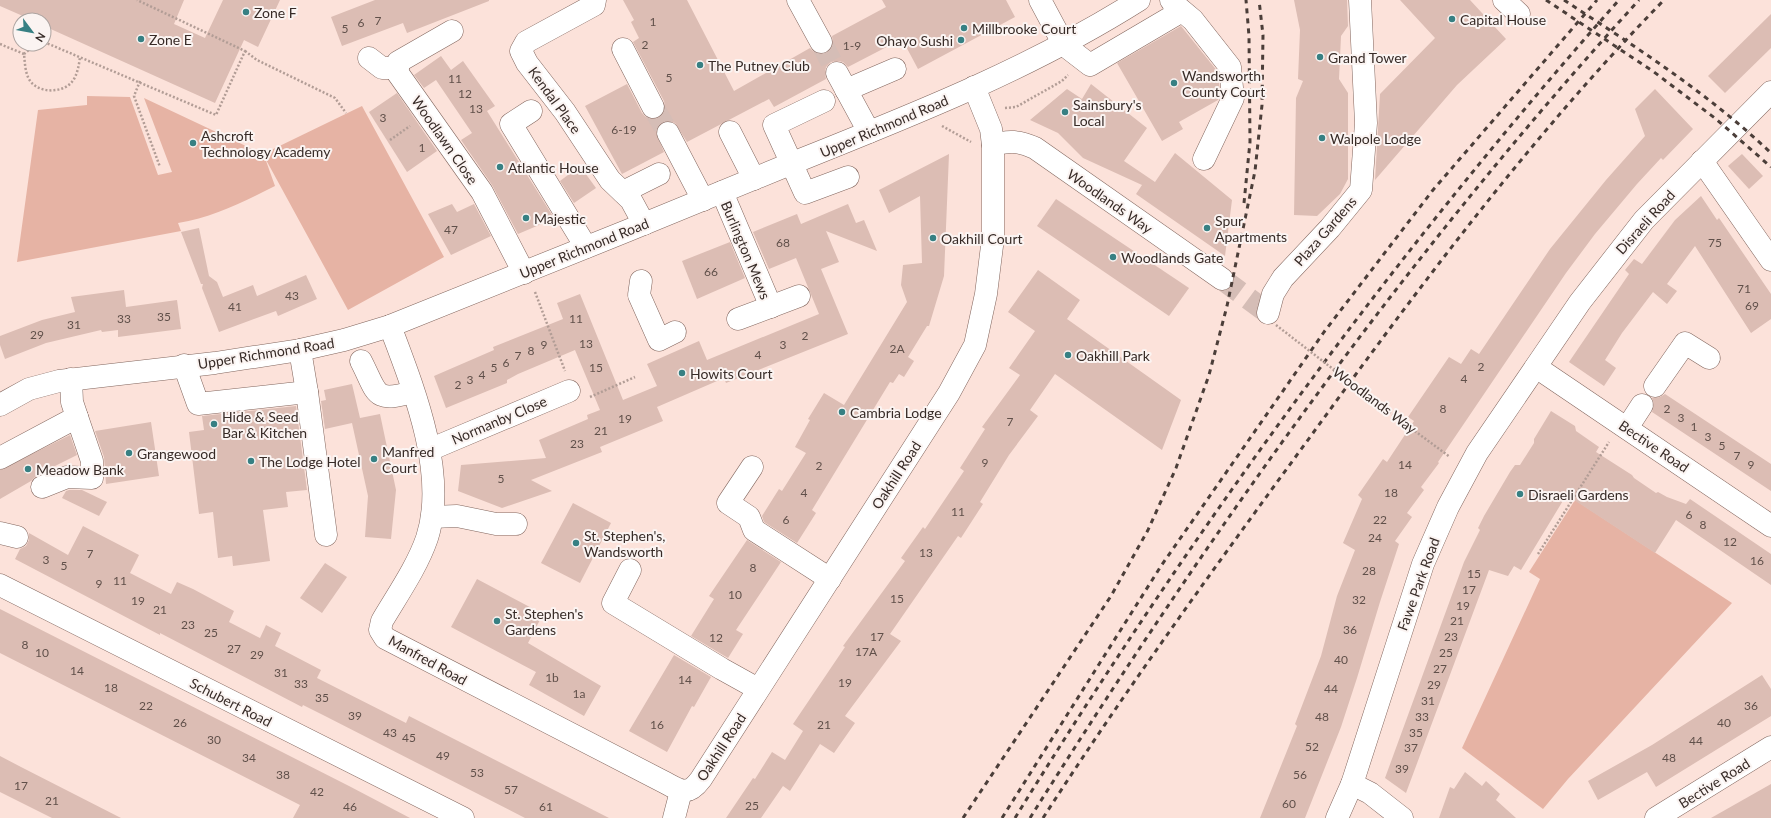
<svg xmlns="http://www.w3.org/2000/svg" width="1771" height="818" viewBox="0 0 1771 818" font-family="Lato,sans-serif">
<style>
.green{fill:#e6b3a4}
.building{fill:#dcbdb4}
.lines{fill:none;stroke-linecap:round;stroke-linejoin:round}
.minor-tunnel{stroke:#d5bdb6;stroke-width:22;stroke-dasharray:22 11;stroke-linecap:butt}
.minor-casing{stroke:#82665e;stroke-width:23}
.highway-casing{stroke:#82665e;stroke-width:23}
.path{stroke:#b29d96;stroke-width:2.5;stroke-dasharray:2 2;stroke-linecap:butt}
.minor{stroke:#fff;stroke-width:22}
.highway{stroke:#fff;stroke-width:22}
.rail{stroke:#4b3e39;stroke-width:3;stroke-dasharray:5 5;stroke-linecap:butt}
.path-bridge{stroke:#b29d96;stroke-width:2.5;stroke-dasharray:2 2;stroke-linecap:butt}
.poi-dot{fill:#378083;stroke:#fbf4f2;stroke-width:1.5}
.labels{text-anchor:middle;dominant-baseline:central;stroke-width:4;stroke-linejoin:round;paint-order:stroke}
.number-label{font-size:12px;fill:#60504a}
.poi-label{font-size:14px;fill:#372b27;stroke:#fbf4f2;text-anchor:start}
.street-label{font-size:14px;fill:#372b27;stroke:#fbf4f2}
</style>
<rect width="100%" height="100%" fill="#fce2da"/>
<g class="green">
<path d="M87 96 130 97 158 175 172 172 144 98 263 154 362 106 444 257 348 310 265 158 275 186C243 202 214 217 178 223L181 231 17 262 38 110 87 105Z"/>
<path d="M1575 500 1732 603 1568 779 1543 809 1462 748 1540 579 1529 572Z"/>
</g>
<g class="building">
<path d="M0 0H184L174 24 205 38 223 0H280L258 47 244 40 215 103 44 26V20H32L0 6Z"/>
<path d="M375 0H489V1L407 33 403 23 342 46 331 17Z"/>
<path d="M623 0H687L734 91 810 48 814 52 820 54 827 53 831 49 833 43 832 36 886 7 882 0H1006L1015 17 918 69 902 39 848 67 843 62 838 61 831 62 826 67 825 73 826 79 774 107 769 99 687 142 675 123 669 121 663 122 657 127 656 133 664 152 622 174 585 106 627 84 642 113 647 118 653 119 659 118 664 113 665 107 664 101 633 42 639 38 631 22 634 20Z"/>
<path d="M1294 0H1347L1348 26 1341 36 1339 79 1348 93V179L1340 194 1317 216 1294 215 1296 98 1303 81 1298 79 1300 30Z"/>
<path d="M1400 0H1470L1506 39 1457 85 1375 180 1380 94 1435 38Z"/>
<path d="M1771 14V48L1725 93 1708 76Z"/>
<path d="M1181 26 1218 72 1216 75 1219 80 1220 96 1218 100 1179 122 1183 129 1162 141 1117 63Z"/>
<path d="M441 56 451 70 463 61 495 106 487 111 554 218 551 220 518 234 492 185 461 140 472 133 436 80 424 88 414 75Z"/>
<path d="M1091 84 1147 128 1124 161 1155 182 1175 153 1232 200 1225 256 1136 194 1142 185 1083 158 1058 133 1030 120 1067 89 1082 99Z"/>
<path d="M1655 89 1693 129 1663 160 1661 158 1637 184 1595 234 1566 273 1438 462 1439 463 1421 487 1424 490 1407 513 1412 517 1395 541 1399 544 1380 602 1357 678 1341 727 1305 818H1260L1297 726 1295 724 1321 656 1337 596 1355 550 1343 543 1362 499 1358 495 1383 459 1387 462 1414 421 1408 417 1449 357 1461 364 1471 349 1479 354 1550 249 1606 180 1645 136 1635 109Z"/>
<path d="M397 93 437 151 407 172 369 112Z"/>
<path d="M949 154 944 276 929 326H927L908 357 914 361 904 377 899 374 893 383 890 382 812 510 816 513 797 543 764 522 762 516 779 489 782 491 806 453 795 447 810 420 808 419 824 393 844 405 907 302 901 285 903 265 922 263 920 196 889 213 879 190Z"/>
<path d="M1742 154 1763 176 1749 189 1728 166Z"/>
<path d="M580 166 596 188 574 203 560 181Z"/>
<path d="M1701 196 1717 220 1719 218 1771 294V319L1751 333 1695 246 1667 284 1677 291 1667 304 1653 292 1622 333 1605 360 1616 368 1604 386 1569 362 1629 274 1625 270 1634 259 1642 264 1675 220Z"/>
<path d="M1056 199 1189 288 1169 316 1037 226Z"/>
<path d="M452 204 457 212 474 204 491 236 451 255 428 214Z"/>
<path d="M848 204 856 223 864 220 877 251 826 231 839 262 821 269 848 334 726 383 724 378 657 407 663 421 600 447 602 452 531 480 552 491 502 508 458 491 461 465 546 458 539 440 588 419 587 415 600 410 575 350 518 374 507 380V383L446 408 434 376 494 350 493 347 563 319 557 303 580 294 623 400 657 386 647 364 699 341 707 360 819 314 796 258 769 269 753 232 797 214 801 224Z"/>
<path d="M199 228 209 276 217 282 223 297 253 285 257 296 306 275 317 299 278 316 276 311 219 332 202 288 203 284H201L181 232Z"/>
<path d="M730 242 745 278 697 299 682 261Z"/>
<path d="M1038 270 1080 300 1067 319 1181 400 1162 450 1055 374 1030 410 1038 416 1009 455 980 502 983 504 961 538 958 536 890 634 901 641 845 716 855 723 834 753 820 744 790 791 783 786 761 818H726L753 778 755 779 772 752 785 760 803 731 793 724 845 647 843 646 905 561 901 558 923 527 925 529 964 471 960 468 985 429 982 427 1020 375 1009 368 1035 331 1008 312Z"/>
<path d="M124 290 126 307 177 300 181 329 118 337V330L102 332 101 330 46 343 5 359 0 345V336L42 320 75 312 71 297Z"/>
<path d="M352 384 360 418 380 414 396 490 391 539 365 537 368 496 352 423 325 429 321 401 326 400 324 390Z"/>
<path d="M1665 394 1771 464V491L1652 412 1654 405 1652 398 1660 397Z"/>
<path d="M296 406 307 490 286 492 288 507 263 510 270 561 233 566 232 556 218 558 213 512 199 514 189 432 204 430 202 416Z"/>
<path d="M1551 411 1575 426 1576 431 1599 447 1596 452 1632 475 1634 478 1656 493 1658 492 1667 497 1686 504 1690 499 1771 554V585L1676 520 1655 553 1568 496 1566 500 1564 499 1521 570 1514 566 1508 576 1489 570 1406 793 1385 778 1464 562 1480 530 1478 528 1484 516 1510 472 1515 465H1520L1534 443V439Z"/>
<path d="M151 422 159 476 106 484 104 457 95 431Z"/>
<path d="M70 435 77 455 37 475 31 481 0 499V470Z"/>
<path d="M69 490H82L107 502 99 516 62 498 66 491Z"/>
<path d="M573 503 611 523 580 583 541 563Z"/>
<path d="M83 526 139 555 130 573 171 594 177 582 193 589 234 611 229 622 260 638 266 625 281 633 275 646 321 670 317 678 406 723 409 716 609 818H525L323 715 303 705 302 707 160 633V635L15 559 20 549 26 546 29 540V533L68 555Z"/>
<path d="M747 540 781 562 736 630 743 634 728 658 691 636 714 599 709 596Z"/>
<path d="M325 563 347 577 322 613 300 598Z"/>
<path d="M477 579 543 614 528 643 601 686 584 716 529 685 536 672 451 627Z"/>
<path d="M0 609 349 786 410 818H293L300 805 0 653Z"/>
<path d="M674 655 711 677 694 707 692 706 667 752 629 731Z"/>
<path d="M1762 675 1771 689V716L1656 787 1647 772 1598 800 1588 781 1652 745Z"/>
<path d="M0 756 21 767 121 818H52L0 792Z"/>
<path d="M1465 772 1482 786 1486 781 1500 794 1496 800 1516 818H1439L1450 787 1454 789Z"/>
<path d="M1771 784V818H1711Z"/>
</g>
<g class="lines">
<g class="minor-tunnel">
<path d="M821 42 837 73"/>
<path d="M653 107 668 133"/>
<path d="M1222 279 1268 313"/>
</g>
<g class="minor-casing">
<g id="minor">
<path d="M595 0 594 5 526 42 521 51 527 63 565 112 610 180 631 200 644 224"/>
<path d="M798 0 821 42"/>
<path d="M1040 0 1064 45 1090 65 1175 15 1174 4 1171 0"/>
<path d="M1504 0 1519 14"/>
<path d="M1174 4 1193 20 1230 67 1233 98 1204 159"/>
<path d="M452 31 398 62 397 72 482 192 524 273"/>
<path d="M623 49 653 107"/>
<path d="M369 58 382 68H398"/>
<path d="M837 73 869 132"/>
<path d="M846 90 895 69"/>
<path d="M824 101 774 125 805 193 848 177"/>
<path d="M531 111 511 124 586 247"/>
<path d="M730 132 754 179"/>
<path d="M668 133 703 200"/>
<path d="M993 145C1008 140 1020 141 1035 148L1222 279"/>
<path d="M1702 161 1771 260"/>
<path d="M623 192 659 174"/>
<path d="M722 192 771 307"/>
<path d="M641 281 639 295 659 340 675 332"/>
<path d="M1268 313 1273 294 1283 278 1330 228 1361 190 1366 123 1360 0"/>
<path d="M738 319 799 296"/>
<path d="M390 326C413 387 448 473 427 538 417 567 398 594 382 621L380 630 385 638 662 781C680 790 687 798 701 779L949 393 975 345 986 294 993 238V145L991 129 974 87"/>
<path d="M300 350 307 392 326 535"/>
<path d="M361 361C378 394 373 403 413 392"/>
<path d="M184 365 198 404 307 392"/>
<path d="M1536 367 1771 526"/>
<path d="M1655 386 1685 343 1709 358"/>
<path d="M1627 428 1642 405"/>
<path d="M429 450 569 391"/>
<path d="M0 458 77 417 72 402 71 379"/>
<path d="M752 467 728 503 749 517 754 530 830 579"/>
<path d="M42 487 67 477 92 478V461L77 417"/>
<path d="M432 517 457 516 496 524H516"/>
<path d="M0 533 17 537"/>
<path d="M630 570 613 603 722 669 758 689"/>
<path d="M0 585 463 818"/>
<path d="M1352 784 1370 793 1402 818"/>
<path d="M674 818 681 791"/>
<path d="M1337 818 1352 784 1423 564 1448 507 1477 453 1580 302 1644 220 1771 92"/>
<path d="M1656 818 1771 747"/>
</g>
</g>
<g class="highway-casing">
<path id="highway" d="M0 405 29 389 59 381 215 363 300 350 344 340 390 326C524 273 657 219 790 164 910 116 1030 69 1139 0"/>
</g>
<g class="path">
<path d="M44 42 216 115 245 51 137 0"/>
<path d="M0 44 24 54C25 63 25 75 31 82 40 93 61 93 71 83 77 77 79 65 80 57"/>
<path d="M245 51 257 60 335 98 346 113"/>
<path d="M24 54 36 44"/>
<path d="M140 81 134 96 160 167"/>
<path d="M1005 108 1016 107 1062 81 1068 75"/>
<path d="M942 126 971 142"/>
<path d="M390 140 410 126"/>
<path d="M535 292 565 371"/>
<path d="M590 397 635 377"/>
<path d="M1373 400 1450 457"/>
<path d="M1538 554 1609 442"/>
</g>
<use href="#minor" class="minor"/>
<use href="#highway" class="highway"/>
<g class="rail">
<path d="M1546 0 1654 72 1716 119 1771 167"/>
<path d="M1564 0C1636 47 1709 94 1771 153"/>
<path d="M1244 203 1250 142 1249 36 1246 0"/>
<path d="M963 818 1111 596 1148 530 1176 468 1209 375 1227 306 1255 171 1262 105 1263 35 1259 0"/>
<path d="M1002 818 1161 566 1324 332 1433 190 1597 0"/>
<path d="M1015 818C1192 531 1395 252 1619 0"/>
<path d="M1030 818C1211 530 1409 252 1639 0"/>
<path d="M1043 818C1128 686 1220 560 1313 433 1422 283 1534 133 1664 0"/>
</g>
<path class="path-bridge" d="M1276 325 1373 400"/>
</g>
<g class="poi-dot">
<circle cx="246" cy="12" r="4"/>
<circle cx="1452" cy="19" r="4"/>
<circle cx="964" cy="28" r="4"/>
<circle cx="141" cy="39" r="4"/>
<circle cx="961" cy="40" r="4"/>
<circle cx="1320" cy="57" r="4"/>
<circle cx="700" cy="65" r="4"/>
<circle cx="1174" cy="83" r="4"/>
<circle cx="1065" cy="112" r="4"/>
<circle cx="1322" cy="138" r="4"/>
<circle cx="193" cy="143" r="4"/>
<circle cx="500" cy="167" r="4"/>
<circle cx="526" cy="218" r="4"/>
<circle cx="1207" cy="228" r="4"/>
<circle cx="933" cy="238" r="4"/>
<circle cx="1113" cy="257" r="4"/>
<circle cx="1068" cy="355" r="4"/>
<circle cx="682" cy="373" r="4"/>
<circle cx="842" cy="412" r="4"/>
<circle cx="214" cy="424" r="4"/>
<circle cx="129" cy="453" r="4"/>
<circle cx="374" cy="459" r="4"/>
<circle cx="251" cy="461" r="4"/>
<circle cx="28" cy="469" r="4"/>
<circle cx="1520" cy="494" r="4"/>
<circle cx="576" cy="543" r="4"/>
<circle cx="497" cy="621" r="4"/>
</g>
<g class="labels">
<g class="number-label">
<text x="378" y="20">7</text>
<text x="653" y="21">1</text>
<text x="361" y="22">6</text>
<text x="345" y="28">5</text>
<text x="645" y="44">2</text>
<text x="852" y="45">1-9</text>
<text x="669" y="77">5</text>
<text x="455" y="78">11</text>
<text x="465" y="93">12</text>
<text x="476" y="108">13</text>
<text x="383" y="117">3</text>
<text x="624" y="129">6-19</text>
<text x="422" y="147">1</text>
<text x="451" y="229">47</text>
<text x="783" y="242">68</text>
<text x="1715" y="242">75</text>
<text x="711" y="271">66</text>
<text x="1744" y="288">71</text>
<text x="292" y="295">43</text>
<text x="1752" y="305">69</text>
<text x="235" y="306">41</text>
<text x="164" y="316">35</text>
<text x="124" y="318">33</text>
<text x="576" y="318">11</text>
<text x="74" y="324">31</text>
<text x="37" y="334">29</text>
<text x="805" y="335">2</text>
<text x="586" y="343">13</text>
<text x="544" y="344">9</text>
<text x="783" y="344">3</text>
<text x="897" y="348">2A</text>
<text x="531" y="350">8</text>
<text x="758" y="354">4</text>
<text x="518" y="355">7</text>
<text x="506" y="362">6</text>
<text x="1481" y="366">2</text>
<text x="494" y="367">5</text>
<text x="596" y="367">15</text>
<text x="482" y="374">4</text>
<text x="1464" y="378">4</text>
<text x="470" y="379">3</text>
<text x="458" y="384">2</text>
<text x="1443" y="408">8</text>
<text x="1667" y="408">2</text>
<text x="1681" y="417">3</text>
<text x="625" y="418">19</text>
<text x="1010" y="421">7</text>
<text x="1694" y="426">1</text>
<text x="601" y="430">21</text>
<text x="1708" y="436">3</text>
<text x="577" y="443">23</text>
<text x="1722" y="445">5</text>
<text x="1737" y="455">7</text>
<text x="985" y="462">9</text>
<text x="1405" y="464">14</text>
<text x="1751" y="464">9</text>
<text x="819" y="465">2</text>
<text x="501" y="478">5</text>
<text x="804" y="492">4</text>
<text x="1391" y="492">18</text>
<text x="958" y="511">11</text>
<text x="1689" y="514">6</text>
<text x="786" y="519">6</text>
<text x="1380" y="519">22</text>
<text x="1703" y="524">8</text>
<text x="1375" y="537">24</text>
<text x="1730" y="541">12</text>
<text x="926" y="552">13</text>
<text x="90" y="553">7</text>
<text x="46" y="559">3</text>
<text x="1757" y="560">16</text>
<text x="64" y="565">5</text>
<text x="753" y="567">8</text>
<text x="1369" y="570">28</text>
<text x="1474" y="573">15</text>
<text x="120" y="580">11</text>
<text x="99" y="583">9</text>
<text x="1469" y="589">17</text>
<text x="735" y="594">10</text>
<text x="897" y="598">15</text>
<text x="1359" y="599">32</text>
<text x="138" y="600">19</text>
<text x="1463" y="605">19</text>
<text x="160" y="609">21</text>
<text x="1457" y="620">21</text>
<text x="188" y="624">23</text>
<text x="1350" y="629">36</text>
<text x="211" y="632">25</text>
<text x="877" y="636">17</text>
<text x="1451" y="636">23</text>
<text x="716" y="637">12</text>
<text x="25" y="644">8</text>
<text x="234" y="648">27</text>
<text x="866" y="651">17A</text>
<text x="42" y="652">10</text>
<text x="1446" y="652">25</text>
<text x="257" y="654">29</text>
<text x="1341" y="659">40</text>
<text x="1440" y="668">27</text>
<text x="77" y="670">14</text>
<text x="281" y="672">31</text>
<text x="552" y="677">1b</text>
<text x="685" y="679">14</text>
<text x="845" y="682">19</text>
<text x="301" y="683">33</text>
<text x="1434" y="684">29</text>
<text x="111" y="687">18</text>
<text x="1331" y="688">44</text>
<text x="579" y="693">1a</text>
<text x="322" y="697">35</text>
<text x="1428" y="700">31</text>
<text x="146" y="705">22</text>
<text x="1751" y="705">36</text>
<text x="355" y="715">39</text>
<text x="1322" y="716">48</text>
<text x="1422" y="716">33</text>
<text x="180" y="722">26</text>
<text x="1724" y="722">40</text>
<text x="657" y="724">16</text>
<text x="824" y="724">21</text>
<text x="390" y="732">43</text>
<text x="1416" y="732">35</text>
<text x="409" y="737">45</text>
<text x="214" y="739">30</text>
<text x="1696" y="740">44</text>
<text x="1312" y="746">52</text>
<text x="1411" y="747">37</text>
<text x="443" y="755">49</text>
<text x="249" y="757">34</text>
<text x="1669" y="757">48</text>
<text x="1402" y="768">39</text>
<text x="477" y="772">53</text>
<text x="283" y="774">38</text>
<text x="1300" y="774">56</text>
<text x="21" y="785">17</text>
<text x="511" y="789">57</text>
<text x="317" y="791">42</text>
<text x="52" y="800">21</text>
<text x="1289" y="803">60</text>
<text x="752" y="805">25</text>
<text x="350" y="806">46</text>
<text x="546" y="806">61</text>
</g>
<g class="poi-label">
<text x="254" y="12">Zone F</text>
<text x="1460" y="19">Capital House</text>
<text x="972" y="28">Millbrooke Court</text>
<text x="149" y="39">Zone E</text>
<text x="953" y="40" text-anchor="end">Ohayo Sushi</text>
<text x="1328" y="57">Grand Tower</text>
<text x="708" y="65">The Putney Club</text>
<text x="1182" y="75">Wandsworth<tspan x="1182" dy="16">County Court</tspan></text>
<text x="1073" y="104">Sainsbury's<tspan x="1073" dy="16">Local</tspan></text>
<text x="201" y="135">Ashcroft<tspan x="201" dy="16">Technology Academy</tspan></text>
<text x="1330" y="138">Walpole Lodge</text>
<text x="508" y="167">Atlantic House</text>
<text x="534" y="218">Majestic</text>
<text x="1215" y="220">Spur<tspan x="1215" dy="16">Apartments</tspan></text>
<text x="941" y="238">Oakhill Court</text>
<text x="1121" y="257">Woodlands Gate</text>
<text x="1076" y="355">Oakhill Park</text>
<text x="690" y="373">Howits Court</text>
<text x="850" y="412">Cambria Lodge</text>
<text x="222" y="416">Hide &amp; Seed<tspan x="222" dy="16">Bar &amp; Kitchen</tspan></text>
<text x="382" y="451">Manfred<tspan x="382" dy="16">Court</tspan></text>
<text x="137" y="453">Grangewood</text>
<text x="259" y="461">The Lodge Hotel</text>
<text x="36" y="469">Meadow Bank</text>
<text x="1528" y="494">Disraeli Gardens</text>
<text x="584" y="535">St. Stephen's,<tspan x="584" dy="16">Wandsworth</tspan></text>
<text x="505" y="613">St. Stephen's<tspan x="505" dy="16">Gardens</tspan></text>
</g>
<g class="street-label">
<text transform="translate(555 100) rotate(54)">Kendal Place</text>
<text transform="translate(884 126) rotate(-23)">Upper Richmond Road</text>
<text transform="translate(445 140) rotate(55)">Woodlawn Close</text>
<text transform="translate(1110 201) rotate(35)">Woodlands Way</text>
<text transform="translate(1645 222) rotate(-48)">Disraeli Road</text>
<text transform="translate(1325 231) rotate(-49)">Plaza Gardens</text>
<text transform="translate(584 248) rotate(-22)">Upper Richmond Road</text>
<text transform="translate(746 250) rotate(67)">Burlington Mews</text>
<text transform="translate(266 353) rotate(-9)">Upper Richmond Road</text>
<text transform="translate(1375 400) rotate(37)">Woodlands Way</text>
<text transform="translate(499 420) rotate(-23)">Normanby Close</text>
<text transform="translate(1654 446) rotate(34)">Bective Road</text>
<text transform="translate(896 475) rotate(-57)">Oakhill Road</text>
<text transform="translate(1418 584) rotate(-70)">Fawe Park Road</text>
<text transform="translate(428 660) rotate(29)">Manfred Road</text>
<text transform="translate(231 702) rotate(27)">Schubert Road</text>
<text transform="translate(721 747) rotate(-57)">Oakhill Road</text>
<text transform="translate(1714 783) rotate(-32)">Bective Road</text>
</g>
</g>
<g transform="translate(32 32) rotate(122)"><circle r="19" fill="#fbf4f2" stroke="#ada4a1"/>
<path d="M0-3L7 15L0 10L-7 15Z" fill="#378083"/>
<text y="-6" font-size="11" font-weight="bold" text-anchor="middle" fill="#372b27">N</text>
</g>
</svg>
